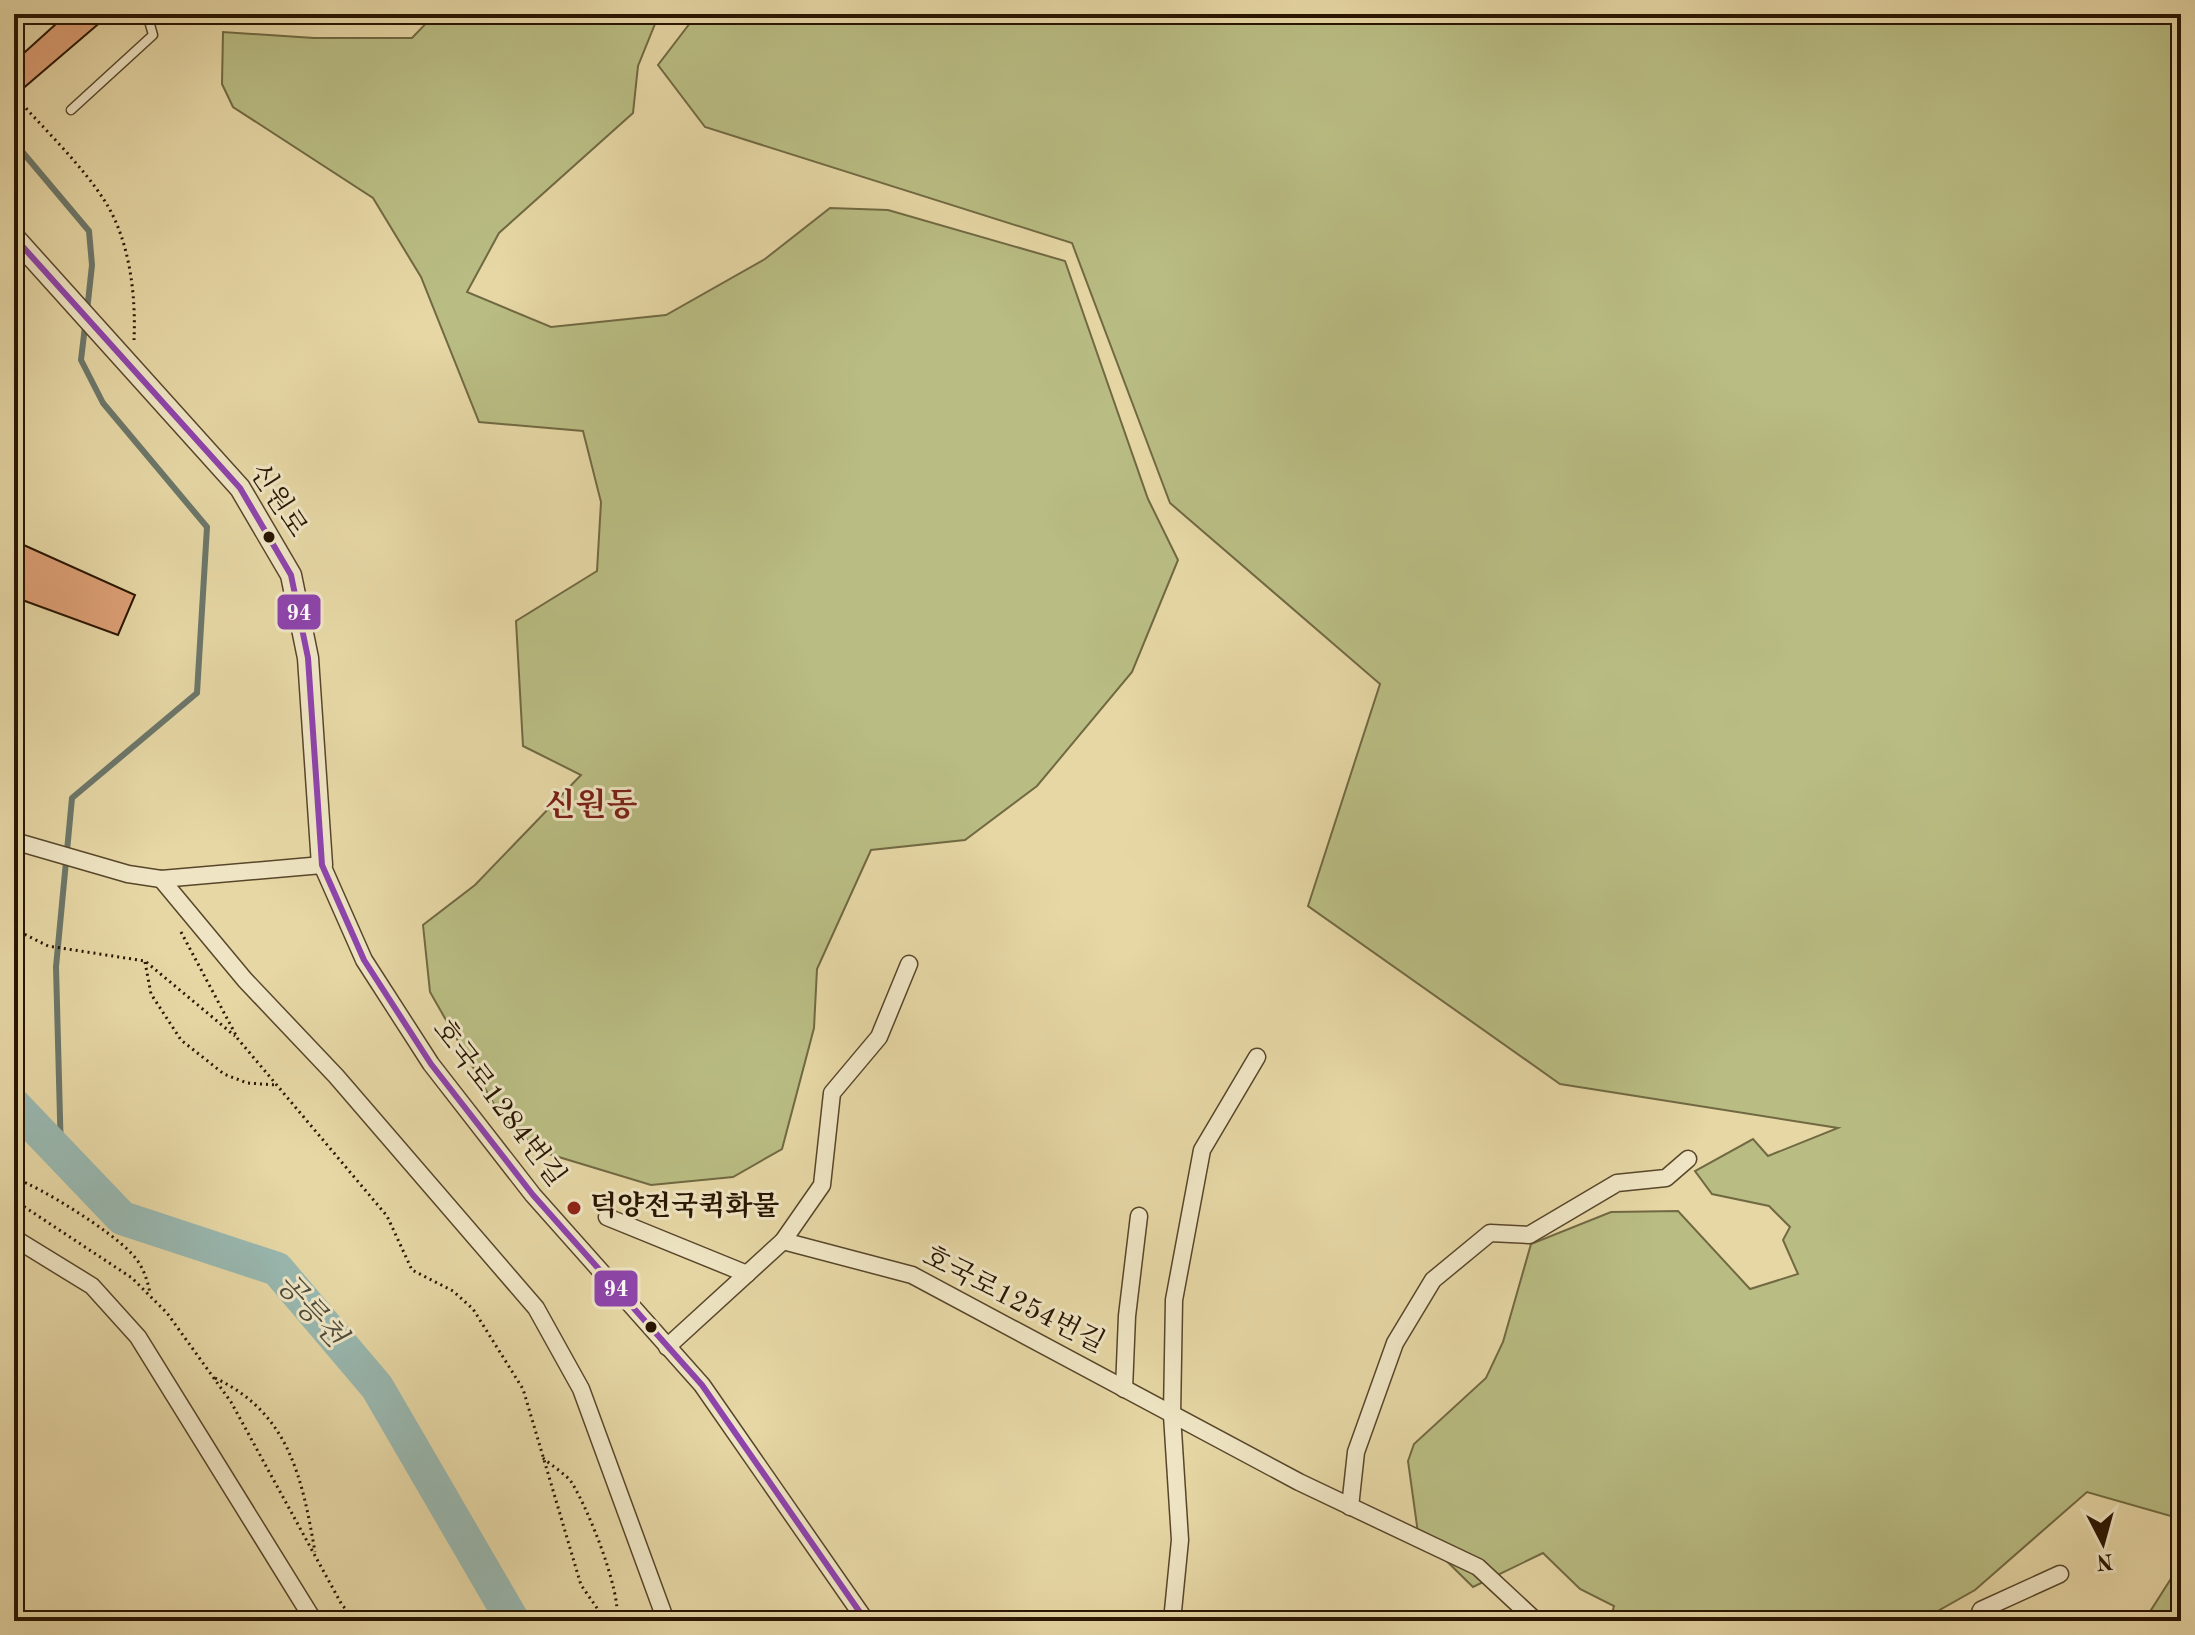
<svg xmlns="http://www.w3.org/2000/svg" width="2195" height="1635" viewBox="0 0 2195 1635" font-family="'Old Standard TT','Noto Serif KR',serif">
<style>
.green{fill:#b9bd83;stroke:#716942;stroke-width:2}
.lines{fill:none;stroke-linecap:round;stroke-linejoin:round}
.stream{stroke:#6c776a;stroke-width:6}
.river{stroke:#99b8b0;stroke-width:34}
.building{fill:#dd9f75;stroke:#291501;stroke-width:2}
.service-casing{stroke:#58462a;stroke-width:11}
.minor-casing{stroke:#58462a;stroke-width:19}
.tertiary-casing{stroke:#58462a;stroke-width:23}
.path{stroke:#291501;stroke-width:3;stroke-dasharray:2 4;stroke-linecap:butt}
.service{stroke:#efe5c4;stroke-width:8}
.minor{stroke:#efe5c4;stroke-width:16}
.tertiary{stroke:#efe5c4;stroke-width:20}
.bus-1-casing{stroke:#efe5c4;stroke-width:12}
.bus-1{stroke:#8e44ad;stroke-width:6}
.bus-dot{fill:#291501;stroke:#efe5c4;stroke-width:3}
.poi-dot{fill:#8f2418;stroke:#efe5c4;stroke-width:3}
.labels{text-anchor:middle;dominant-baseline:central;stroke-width:6;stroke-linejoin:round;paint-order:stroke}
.street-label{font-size:28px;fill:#291501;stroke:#efe5c4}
.poi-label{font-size:28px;font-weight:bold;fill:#291501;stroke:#efe5c4;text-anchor:start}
.water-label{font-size:30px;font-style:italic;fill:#504e3e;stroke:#efe5c4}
.quarter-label{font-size:32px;font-weight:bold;fill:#7a1f14;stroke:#efe5c4}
.line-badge{stroke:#efe5c4;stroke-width:3}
.badge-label{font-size:22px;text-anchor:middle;font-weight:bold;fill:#fff}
</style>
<rect width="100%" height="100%" fill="#e6d7a5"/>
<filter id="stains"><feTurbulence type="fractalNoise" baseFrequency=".0025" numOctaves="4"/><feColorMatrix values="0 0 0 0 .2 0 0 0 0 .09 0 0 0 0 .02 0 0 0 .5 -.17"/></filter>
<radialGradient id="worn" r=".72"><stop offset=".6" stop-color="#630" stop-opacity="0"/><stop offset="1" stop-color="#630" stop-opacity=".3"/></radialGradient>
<g class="green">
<path d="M435 14H659L638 66 633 113 499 233 467 292 551 327 666 315 765 259 830 208 888 210 1065 261 1148 499 1178 560 1132 672 1037 786 965 840 871 850 817 969 814 1028 782 1149 733 1177 651 1185 539 1151 499 1113 430 992 423 925 475 885 581 775 523 746 516 621 597 571 601 502 583 431 479 422 421 277 373 198 233 107 222 84 223 32 314 38H412Z"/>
<path d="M697 14H2181V1519L2087 1492 1975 1590 1920 1621H1610L1614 1606 1580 1589 1543 1553 1473 1587 1418 1533 1408 1461 1414 1444 1486 1378 1503 1342 1531 1244 1611 1212 1678 1211 1750 1289 1798 1274 1783 1240 1790 1227 1769 1206 1712 1194 1695 1171 1753 1139 1768 1156 1838 1128 1560 1084 1308 906 1380 684 1170 503 1072 243 705 127 658 65Z"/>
<path d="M2181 1563V1621H2144Z"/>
</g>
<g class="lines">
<g class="stream">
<path d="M14 142 89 231 92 265 87 311"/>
<path d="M61 1155 56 967 72 798 197 693 207 527 103 403 81 360 85 326"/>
</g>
<path class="river" d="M14 1105 122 1218 277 1269 377 1387 513 1621"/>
</g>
<g class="building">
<path d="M67 14H110L20 91 14 83V62Z"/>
<path d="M17 542 135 595 118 635 14 597Z"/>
</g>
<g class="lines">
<g class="service-casing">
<path id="service" d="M71 110 153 35 147 14"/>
</g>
<g class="minor-casing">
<g id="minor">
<path d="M14 841 128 874 161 879 322 865 364 960 431 1064 533 1195 702 1385 866 1621"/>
<path d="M161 879 245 980 336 1076 536 1308 581 1389 666 1621"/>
<path d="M607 1217 747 1274"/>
<path d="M14 1238 92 1286 138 1337 314 1621"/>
<path d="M783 1241 912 1275 1299 1482 1478 1567 1536 1621"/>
<path d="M667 1347 783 1241 822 1185 832 1093 879 1037 909 964"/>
<path d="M1124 1389 1127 1316 1139 1216"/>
<path d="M1350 1507 1356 1452 1395 1343 1433 1280 1490 1233 1529 1235 1617 1183 1666 1178 1688 1159"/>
<path d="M1172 1621 1180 1540 1172 1415 1174 1300 1202 1150 1257 1057"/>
<path d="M1977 1621 1981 1610 2060 1574"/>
</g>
</g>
<g class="tertiary-casing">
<path id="tertiary" d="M14 237 240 488 291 575 308 658 322 865"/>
</g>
<g class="path">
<path d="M14 95C43 128 83 166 106 203 130 242 136 296 134 340"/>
<path d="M14 929 48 946 145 961 235 1036"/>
<path d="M181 932 238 1039 387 1216 412 1270 453 1291 473 1309 523 1389 581 1585 606 1621"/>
<path d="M145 962 151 994 181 1040 224 1074 247 1083 276 1085"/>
<path d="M14 1178C41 1187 112 1232 131 1253 142 1264 147 1278 150 1293"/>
<path d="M14 1200 132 1278 167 1313 231 1402 342 1605 357 1621"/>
<path d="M215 1378C289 1413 302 1477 315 1552"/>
<path d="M543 1458C552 1466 566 1474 572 1483 589 1511 621 1590 617 1621"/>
</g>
<use href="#service" class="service"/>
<use href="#minor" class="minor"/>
<use href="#tertiary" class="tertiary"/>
<g class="bus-1-casing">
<path id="bus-1" d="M14 237 240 488 291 575 308 658 322 865 364 960 431 1064 533 1195 702 1385 866 1621"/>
</g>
<use href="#bus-1" class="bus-1"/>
</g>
<g class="bus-dot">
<circle cx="269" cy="537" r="7"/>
<circle cx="651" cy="1327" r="7"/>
</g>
<circle class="poi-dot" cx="574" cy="1208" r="8"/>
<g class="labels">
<g class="street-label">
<text transform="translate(277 501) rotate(57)">신원로</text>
<text transform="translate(498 1104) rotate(53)">호국로1284번길</text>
<text transform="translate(1013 1301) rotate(27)">호국로1254번길</text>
</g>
<g class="poi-label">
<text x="590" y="1208">덕양전국퀵화물</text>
</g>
<g class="water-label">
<text transform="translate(310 1311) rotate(48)">공릉천</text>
</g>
<g class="quarter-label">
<text x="591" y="807">신원동</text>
</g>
</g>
<g class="line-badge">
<rect x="276" y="593" width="46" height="38" rx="8" fill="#8e44ad"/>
<rect x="593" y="1269" width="46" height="39" rx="8" fill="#8e44ad"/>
</g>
<g class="badge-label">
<text x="299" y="620">94</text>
<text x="616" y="1296">94</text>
</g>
<rect width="2195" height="1635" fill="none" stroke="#e6d7a5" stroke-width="48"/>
<rect x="16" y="16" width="2163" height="1603" fill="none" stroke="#291501" stroke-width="4"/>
<rect x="24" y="24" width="2147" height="1587" fill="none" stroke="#291501" stroke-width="2"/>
<g transform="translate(2103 1543) rotate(174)" stroke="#efe5c4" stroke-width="6" paint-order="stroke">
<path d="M0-6L14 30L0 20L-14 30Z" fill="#291501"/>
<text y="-12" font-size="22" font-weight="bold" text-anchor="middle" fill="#291501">N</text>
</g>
<rect width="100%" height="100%" filter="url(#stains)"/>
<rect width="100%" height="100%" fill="url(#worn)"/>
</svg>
